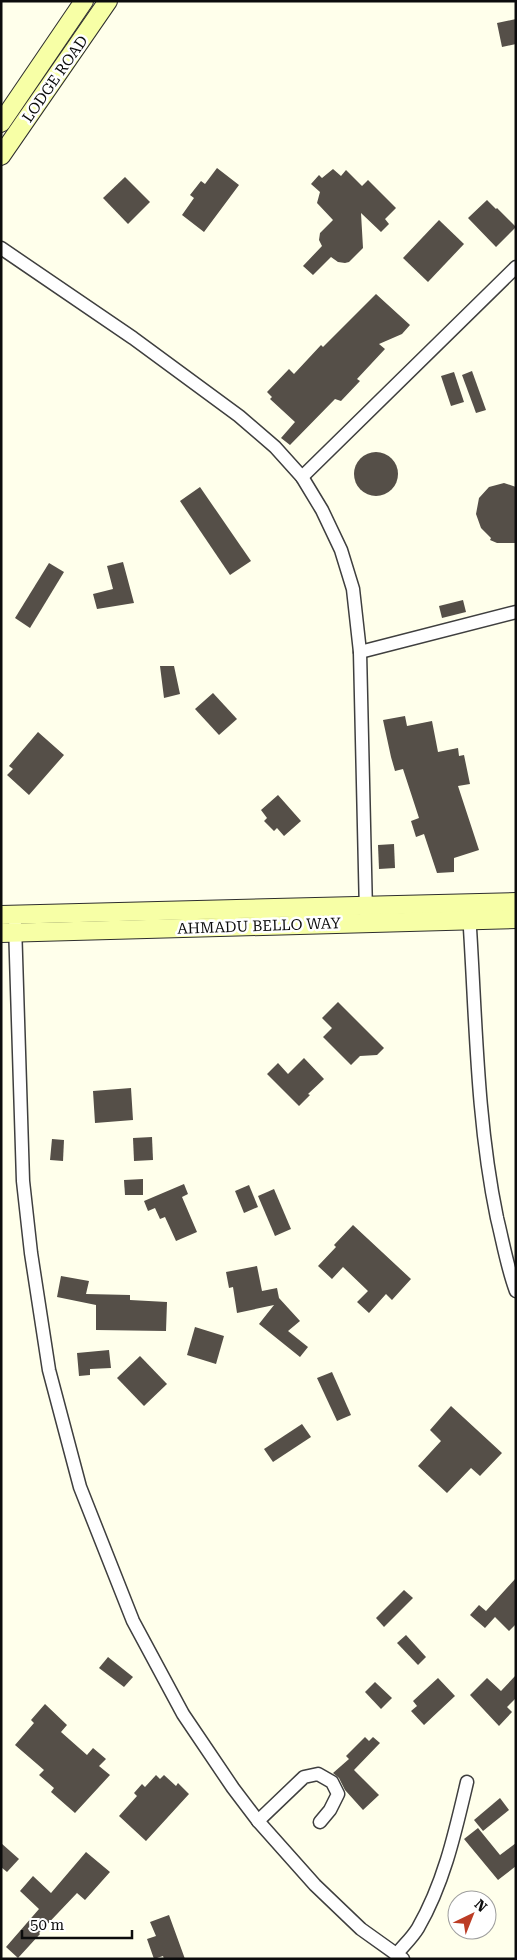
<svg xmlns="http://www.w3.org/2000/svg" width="517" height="1960" viewBox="0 0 517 1960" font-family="'Roboto Serif',serif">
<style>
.building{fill:#554f48}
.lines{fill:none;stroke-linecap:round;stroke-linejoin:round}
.street-casing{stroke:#3f3f3f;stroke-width:15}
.secondary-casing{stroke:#2e2e2e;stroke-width:20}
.street{stroke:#fff;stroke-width:12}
.secondary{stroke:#f7ffa6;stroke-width:18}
.labels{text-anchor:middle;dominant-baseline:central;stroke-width:5;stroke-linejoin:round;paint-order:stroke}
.street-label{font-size:15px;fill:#0c0c0c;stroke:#fff}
</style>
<rect width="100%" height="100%" fill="#ffffeb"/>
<g class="building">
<path d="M516 19V44L502 47 497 23Z"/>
<path d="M217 168 239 185 204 232 182 215 194 198 190 195 201 181 205 184Z"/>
<path d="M333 169 341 176 346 170 362 186 368 180 396 208 385 219 389 224 381 232 361 213 363 248 349 262 345 263 338 262 331 257 313 275 303 266 322 246 319 240 320 233 333 220 317 203 320 192 311 184 319 175 322 178Z"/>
<path d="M125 177 150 202 128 224 103 198Z"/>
<path d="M487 200 496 209 497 208 516 227 496 247 468 218Z"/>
<path d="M439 220 464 244 428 282 403 258Z"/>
<path d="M376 294 410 325 402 334 379 344 385 349 357 379 360 381 341 401 335 399 290 445 281 438 295 422 270 399 272 397 267 392 289 369 294 374 321 345 323 347Z"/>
<path d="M472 371 486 410 476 413 462 375Z"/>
<path d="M454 372 464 402 451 406 441 376Z"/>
<circle cx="376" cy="474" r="22"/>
<path d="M504 483 516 487V543H497L490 540 491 538 481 528 476 514 479 498 489 487Z"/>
<path d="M200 487 251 561 230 575 180 501Z"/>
<path d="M123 562 134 603 97 609 93 594 113 589 107 566Z"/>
<path d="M49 563 64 572 30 628 15 618Z"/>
<path d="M463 600 466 612 442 618 439 606Z"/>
<path d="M160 666H174L180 694 164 698Z"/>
<path d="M213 693 237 719 219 735 195 709Z"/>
<path d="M405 716 407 726 432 721 438 752 458 748 459 756 464 755 470 784 458 786 479 850 454 858V872L437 873 424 834 416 837 411 821 419 818 403 769 395 771 391 757 383 720Z"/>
<path d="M38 732 64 755 29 795 7 775 13 769 9 766Z"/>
<path d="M278 795 301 821 284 836 277 828 274 831 264 821 267 818 261 810Z"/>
<path d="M394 844 395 868 379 869 378 845Z"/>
<path d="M338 1002 384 1048 377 1055 360 1056 351 1065 323 1037 332 1028 322 1018Z"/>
<path d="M304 1058 324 1079 308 1094 310 1095 299 1106 267 1074 278 1063 288 1074Z"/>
<path d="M131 1088 133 1120 95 1123 93 1091Z"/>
<path d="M152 1137 153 1160 134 1161 133 1138Z"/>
<path d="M52 1139 64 1140 63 1161 50 1160Z"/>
<path d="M143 1179V1195H125L124 1180Z"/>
<path d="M184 1184 188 1194 182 1197 197 1232 176 1241 165 1217 160 1219 155 1208 148 1211 144 1201Z"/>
<path d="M249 1185 258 1207 244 1213 235 1191Z"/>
<path d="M274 1189 291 1229 275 1236 258 1196Z"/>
<path d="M353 1225 411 1279 392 1300 386 1294 369 1313 357 1302 368 1291 343 1267 332 1279 318 1266 336 1247 334 1245Z"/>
<path d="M257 1266 262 1291 277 1288 279 1298 300 1321 288 1331 308 1347 300 1357 259 1324 274 1305 237 1313 233 1287 229 1288 226 1272Z"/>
<path d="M61 1276 89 1281 86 1294 130 1295V1300L167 1302 166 1331 96 1330V1305L57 1297Z"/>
<path d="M195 1327 224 1336 216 1364 187 1355Z"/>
<path d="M109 1350 111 1368 90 1369V1375L79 1376 77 1353Z"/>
<path d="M140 1356 167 1384 144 1406 117 1378Z"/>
<path d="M332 1372 351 1415 337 1421 317 1378Z"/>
<path d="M451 1406 502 1453 480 1476 471 1468 447 1493 418 1466 441 1441 430 1430Z"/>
<path d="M302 1424 311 1437 273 1462 264 1449Z"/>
<path d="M516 1578V1624L509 1631 495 1617 485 1628 470 1615 479 1605 486 1611Z"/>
<path d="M404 1590 413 1598 384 1627 376 1618Z"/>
<path d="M406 1635 426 1657 418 1665 397 1643Z"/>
<path d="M108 1657 133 1677 124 1687 99 1668Z"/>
<path d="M516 1675V1698L507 1707 512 1712 499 1726 470 1695 487 1678 501 1691Z"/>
<path d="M438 1678 455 1696 424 1725 411 1711 417 1706 413 1701Z"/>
<path d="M375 1682 392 1698 381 1709 365 1692Z"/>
<path d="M45 1704 67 1725 61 1732 87 1755 93 1748 106 1759 99 1766 110 1775 75 1813 51 1792 54 1788 39 1775 44 1770 15 1745 34 1723 31 1720Z"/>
<path d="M365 1737 369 1741 373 1737 380 1743 354 1770 379 1795 363 1810 345 1790 339 1778 333 1773 349 1759 346 1756Z"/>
<path d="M156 1775 160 1779 164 1775 176 1786 178 1783 189 1794 146 1841 119 1816 137 1796 134 1793 142 1784 145 1787Z"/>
<path d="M500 1798 509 1810 483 1831 474 1820Z"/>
<path d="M478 1828 500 1855 516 1843V1866L498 1880 464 1839Z"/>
<path d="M1 1843 19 1859 7 1872 1 1867Z"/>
<path d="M86 1852 110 1872 85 1900 77 1893 39 1933 40 1934 18 1958 6 1947 39 1909 20 1891 33 1876 51 1893Z"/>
<path d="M169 1915 185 1959H164L163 1956 154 1959 147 1939 156 1936 150 1922Z"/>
</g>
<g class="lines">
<g class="street-casing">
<g id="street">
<path d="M1 248 133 338 239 416 275 447 302 477 322 510 341 550 353 589 360 652 366 913"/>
<path d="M302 477 516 267"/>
<path d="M360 652 516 612"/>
<path d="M469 913C476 1015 476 1117 497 1218 503 1242 507 1267 516 1291"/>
<path d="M15 924 23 1181 31 1253 49 1370 80 1487 133 1621 183 1714 233 1788 258 1821 315 1885 361 1929 403 1959"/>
<path d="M258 1821 304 1777 318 1774 332 1782 338 1794 330 1810 320 1822"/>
<path d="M396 1955C403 1946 412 1938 418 1928 444 1883 455 1833 467 1782"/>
</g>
</g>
<g class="secondary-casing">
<g id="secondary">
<path d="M1 123 84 1"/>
<path d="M1 156 108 1"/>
<path d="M1 915 516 902"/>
<path d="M1 933 516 919"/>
</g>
</g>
<use href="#street" class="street"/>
<use href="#secondary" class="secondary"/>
</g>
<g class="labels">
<g class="street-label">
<text transform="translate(55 79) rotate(-55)">LODGE ROAD</text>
<text transform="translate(259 926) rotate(-2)">AHMADU BELLO WAY</text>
</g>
</g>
<rect width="517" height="1960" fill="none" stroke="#0c0c0c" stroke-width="5"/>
<g transform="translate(472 1915) rotate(43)"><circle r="24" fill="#ffffff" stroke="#9e9e9e"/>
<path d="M0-4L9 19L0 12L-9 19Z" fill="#bc3c24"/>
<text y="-8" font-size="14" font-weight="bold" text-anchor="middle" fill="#0c0c0c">N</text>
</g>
<path d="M22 1930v8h110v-8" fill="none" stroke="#0c0c0c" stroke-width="2.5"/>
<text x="30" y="1930" font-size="15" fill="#0c0c0c" stroke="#ffffff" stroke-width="4" paint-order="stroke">50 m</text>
</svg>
